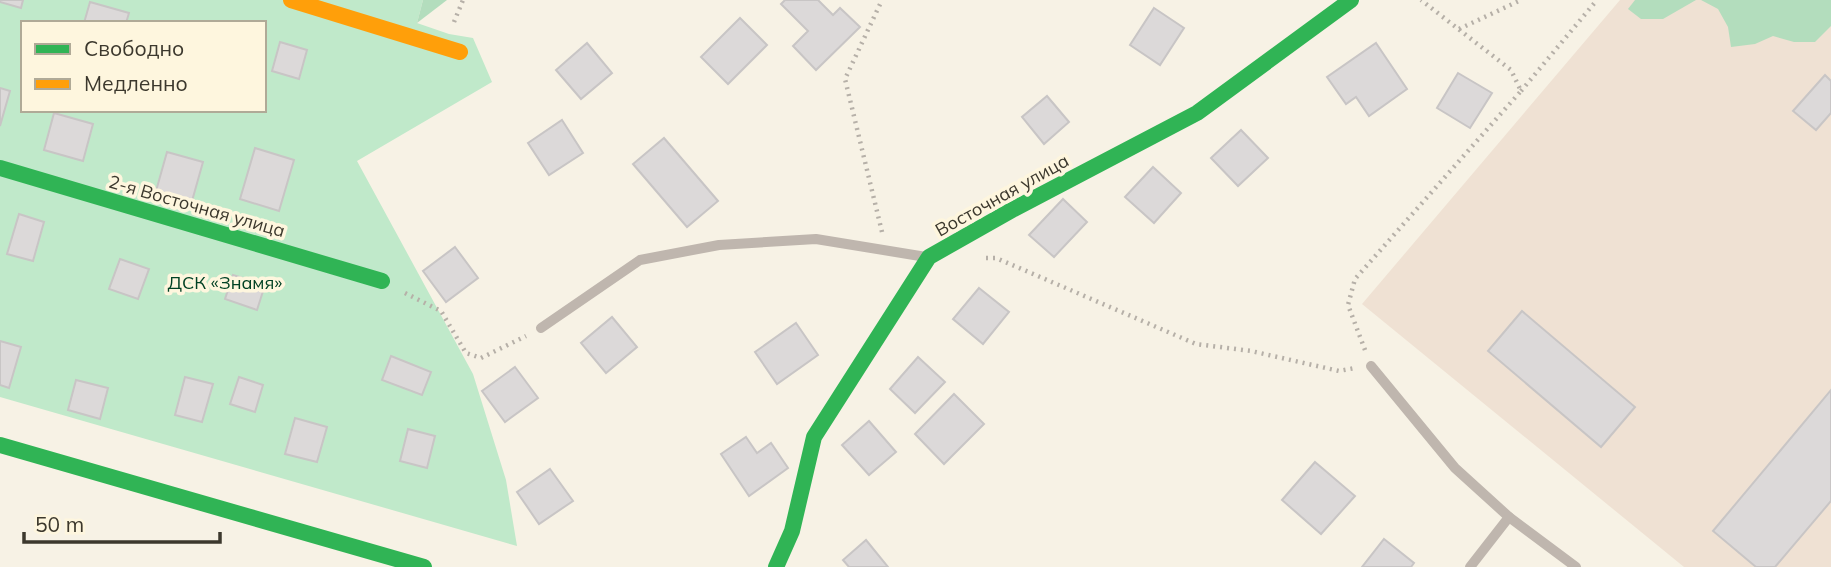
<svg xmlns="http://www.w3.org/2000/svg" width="1831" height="567" viewBox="0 0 1831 567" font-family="Mulish,sans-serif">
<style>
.industrial{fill:#efe1d3}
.green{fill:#c0e9ca;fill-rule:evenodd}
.forest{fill:#b3ddbd}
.building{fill:#dcd9d9;stroke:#c8c5c5;stroke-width:2}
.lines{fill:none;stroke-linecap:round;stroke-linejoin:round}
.path{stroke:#b6b0a8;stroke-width:4.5;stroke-dasharray:2 5;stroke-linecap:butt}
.lane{stroke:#bfb6ae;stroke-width:10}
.fast{stroke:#30b455;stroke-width:16}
.slow{stroke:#ff9f0a;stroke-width:16}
.labels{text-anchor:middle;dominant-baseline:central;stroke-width:7;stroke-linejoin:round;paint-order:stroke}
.street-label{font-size:18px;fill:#3c382d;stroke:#fef6de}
.park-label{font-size:18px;fill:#004124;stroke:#fef6de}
</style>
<rect width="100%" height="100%" fill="#f7f2e5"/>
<path class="industrial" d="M1620 0H1831V567H1684L1362 304Z"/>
<path class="green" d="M0 0H423L417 23 449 34 473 38 492 82 357 161 473 374 506 480 517 546 0 397ZM23 23H264V110H23Z"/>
<g class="forest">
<path d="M423 0H447L417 23Z"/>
<path d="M1635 0H1696L1663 19H1641L1628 9Z"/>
<path d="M1701 0H1831V26L1815 42H1794L1773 36 1755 44 1731 47 1728 27 1718 9Z"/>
</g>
<g class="building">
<path d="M0 0H23L21 8 0 2Z"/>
<path d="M785 0H818L833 15 840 8 860 27 816 70 793 46 808 31 781 4Z"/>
<path d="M90 2 129 13 126 23H84Z"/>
<path d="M1154 8 1184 28 1160 65 1130 45Z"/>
<path d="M740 18 767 45 728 84 701 57Z"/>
<path d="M280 42 307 50 299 79 272 71Z"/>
<path d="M587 43 612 73 581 99 556 70Z"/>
<path d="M1376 43 1407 89 1369 116 1356 97 1346 104 1327 77Z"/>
<path d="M1458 73 1492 93 1470 128 1437 108Z"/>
<path d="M1825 75 1831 81V113L1816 130 1793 111Z"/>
<path d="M0 88 10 91 0 126Z"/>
<path d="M1047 96 1069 122 1044 144 1022 117Z"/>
<path d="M54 113 93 124 83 161 44 150Z"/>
<path d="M562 120 583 153 549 175 528 143Z"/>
<path d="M1241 130 1268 158 1238 186 1211 158Z"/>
<path d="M664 138 718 201 687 227 633 164Z"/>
<path d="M255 148 294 160 279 211 240 199Z"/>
<path d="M167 152 203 162 192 201 156 191Z"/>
<path d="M1153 167 1181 193 1154 223 1125 197Z"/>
<path d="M1063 199 1087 222 1054 257 1029 235Z"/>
<path d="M19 214 44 222 33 261 7 254Z"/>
<path d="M455 247 478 278 446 302 423 271Z"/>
<path d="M120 259 149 269 138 299 109 289Z"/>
<path d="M233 275 265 285 257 310 225 299Z"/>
<path d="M979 288 1009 312 983 344 953 319Z"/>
<path d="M1522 311 1635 407 1601 447 1488 351Z"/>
<path d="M612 317 637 347 606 373 581 343Z"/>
<path d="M796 323 818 355 777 384 755 352Z"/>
<path d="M0 341 21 347 9 388 0 385Z"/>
<path d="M391 356 431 372 422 395 382 380Z"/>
<path d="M918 357 945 382 915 413 890 389Z"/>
<path d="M515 367 538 398 505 422 482 391Z"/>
<path d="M185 377 213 384 202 422 175 415Z"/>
<path d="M239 377 263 385 255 412 230 404Z"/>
<path d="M76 380 108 388 100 419 68 410Z"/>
<path d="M1831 390V501L1775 567H1756L1713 531Z"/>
<path d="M954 394 984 424 944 464 915 434Z"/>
<path d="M295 418 327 427 317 462 285 454Z"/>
<path d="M869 421 896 452 869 475 842 445Z"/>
<path d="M408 429 435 436 427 468 400 461Z"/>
<path d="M746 437 757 453 771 443 788 468 749 496 721 454Z"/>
<path d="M1315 462 1355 496 1321 534 1282 500Z"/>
<path d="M550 469 573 501 539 524 517 492Z"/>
<path d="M1384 539 1414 563 1411 567H1362Z"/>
<path d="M866 540 888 567H849L843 560Z"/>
</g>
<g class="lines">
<g class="path">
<path d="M454 22 463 0"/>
<path d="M1459 29 1521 0"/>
<path d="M1521 91 1597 0"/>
<path d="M882 232 845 79 882 0"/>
<path d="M986 258H996L1196 344 1251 351 1339 371 1355 368"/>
<path d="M405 293 441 311 466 353 481 358 526 336"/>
<path d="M1365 350 1348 305 1355 279 1521 91 1511 70 1421 0"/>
</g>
<g class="lane">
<path d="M541 328 640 260 719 245 816 239 926 257"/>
<path d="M1371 366 1455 468 1509 517"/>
<path d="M1470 567 1509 517 1576 567"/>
</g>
<g class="fast">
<path d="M0 168 382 281"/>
<path d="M0 445 424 567"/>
<path d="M776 567 792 531 814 437 929 257 1012 210 1197 113 1351 0"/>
</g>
<path class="slow" d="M291 0 460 52"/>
</g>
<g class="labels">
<g class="street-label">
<text transform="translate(1002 195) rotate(-29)">Восточная улица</text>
<text transform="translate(197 206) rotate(16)">2-я Восточная улица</text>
</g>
<g class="park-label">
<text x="225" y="282">ДСК «Знамя»</text>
</g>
</g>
<rect x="21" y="21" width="245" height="91" fill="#fef6de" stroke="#b0aa97" stroke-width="2"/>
<rect x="35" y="44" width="35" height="10" fill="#30b455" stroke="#b0aa97" stroke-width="2"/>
<text x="84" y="56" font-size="21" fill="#3c382d">Свободно</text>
<rect x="35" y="79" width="35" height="10" fill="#ff9f0a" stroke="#b0aa97" stroke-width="2"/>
<text x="84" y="91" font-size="21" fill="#3c382d">Медленно</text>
<path d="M24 532v10h196v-10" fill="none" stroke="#3c382d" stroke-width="3.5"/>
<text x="35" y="532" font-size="21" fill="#3c382d" stroke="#fef6de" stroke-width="5" paint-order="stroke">50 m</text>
</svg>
